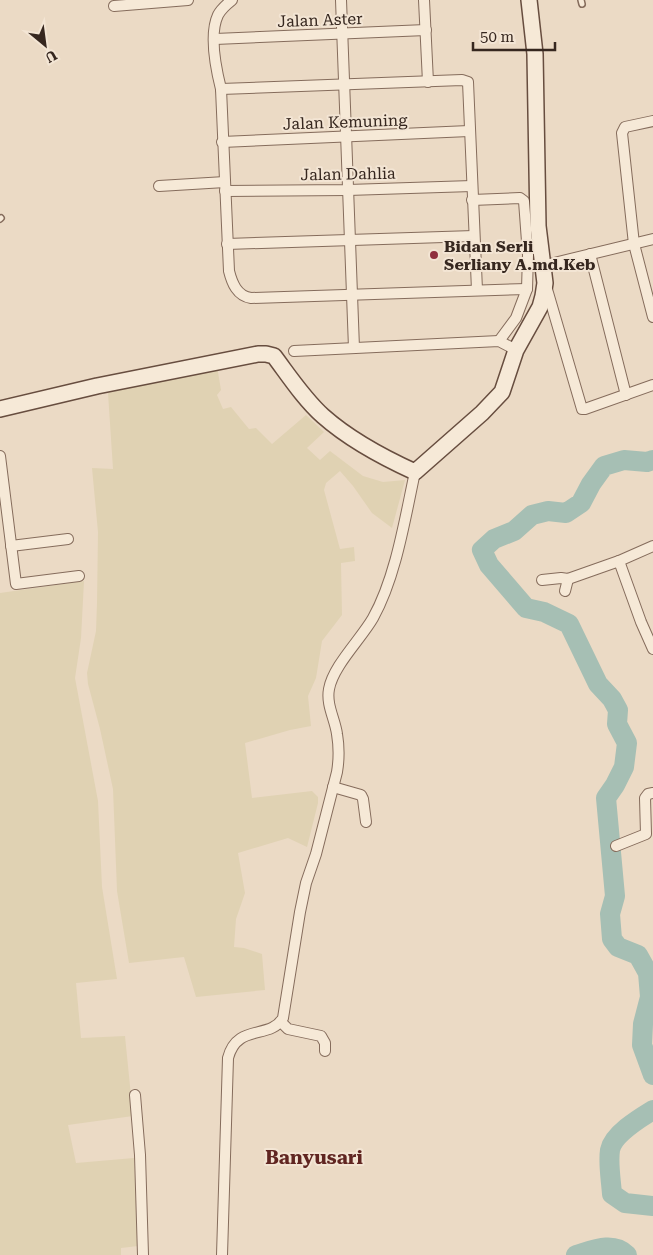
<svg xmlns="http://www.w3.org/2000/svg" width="653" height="1255" viewBox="0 0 653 1255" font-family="'Roboto Serif',serif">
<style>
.farmland{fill:#e0d2b3}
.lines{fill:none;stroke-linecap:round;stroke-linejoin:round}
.river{stroke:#a6bfb4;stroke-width:20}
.lane-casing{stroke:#856c5c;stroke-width:8}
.street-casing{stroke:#856c5c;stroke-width:12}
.secondary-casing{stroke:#674d3f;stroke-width:18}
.lane{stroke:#f6e9d7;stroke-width:5}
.street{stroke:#f6e9d7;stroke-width:10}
.secondary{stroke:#f6e9d7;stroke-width:15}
.poi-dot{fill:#90303f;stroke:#f3e5d4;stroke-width:2}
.labels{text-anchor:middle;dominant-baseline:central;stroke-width:4;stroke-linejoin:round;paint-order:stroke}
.street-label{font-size:16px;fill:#36271f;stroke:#f3e5d4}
.poi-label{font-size:16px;font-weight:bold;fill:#36271f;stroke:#f3e5d4;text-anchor:start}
.quarter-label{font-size:19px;font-weight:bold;fill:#602521;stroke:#f3e5d4}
</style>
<rect width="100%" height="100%" fill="#ebdac5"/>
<g class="farmland">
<path d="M217 366 221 390 217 395 223 409 231 407 249 429 256 428 272 444 306 415 324 432 307 448 320 460 330 451 363 476 383 482 405 480 392 528 372 513 353 486 340 471 326 483 324 490 340 549 354 547 355 561 341 563 342 615 322 641 316 678 308 696 311 726 290 730 245 743 252 798 312 791 318 797V803L307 847 288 838 238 853 245 893 236 919 234 947 244 948 262 954 265 990 196 997 184 957 129 963 117 891 113 789 100 729 88 684 87 673 96 631 97 603 98 532 92 468 113 469 108 393Z"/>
<path d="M84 581 81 638 75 678 98 801 102 887 117 979 76 983 81 1038 125 1036 133 1116 68 1125 76 1163 134 1158 138 1246 121 1248V1255H0V593Z"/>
</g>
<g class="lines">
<g class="river">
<path d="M653 460 647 462 624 460 604 466 591 484 581 503 566 513 548 511 532 515 514 531 494 539 482 550 489 565 526 608 544 612 569 624 598 684 612 699 618 710 617 724 627 743 624 767 615 785 606 798 615 896 610 914 612 939 618 947 638 955 648 973 650 997 643 1024 642 1045 653 1075"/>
<path d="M653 1110C640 1118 613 1134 610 1150 608 1164 611 1180 612 1194L625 1203 653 1206"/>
<path d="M576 1255C593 1250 613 1241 627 1255"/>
</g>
<g class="lane-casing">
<g id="lane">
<path d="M581 0 582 4"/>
<path d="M0 219 1 218"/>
</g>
</g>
<g class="street-casing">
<g id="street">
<path d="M232 0C227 4 221 9 218 15 209 34 216 69 221 89L229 271C232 283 237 296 251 298L527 289"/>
<path d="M341 0 354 348"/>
<path d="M424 0 428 82"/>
<path d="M114 6 188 0"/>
<path d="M215 39 426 30"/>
<path d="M221 89 462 80 468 82 477 290"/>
<path d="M653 121 625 127 622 133 634 244 653 317"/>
<path d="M222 142 469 131"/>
<path d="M159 186 225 182"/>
<path d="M225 191 348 190 472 186"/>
<path d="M472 200 520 198 524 201 528 255 527 289 516 318 499 341"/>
<path d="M227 244 474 236"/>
<path d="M590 254 626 395"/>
<path d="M537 265 550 264 653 239"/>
<path d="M546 286 582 409H585L653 385"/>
<path d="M294 351 499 341 516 350"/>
<path d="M0 456 16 584 79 576"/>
<path d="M11 546 68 539"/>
<path d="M653 546 619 561 641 622 653 649"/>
<path d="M542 580 561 578 568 579 619 561"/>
<path d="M565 591 568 579"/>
<path d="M333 787 361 795 363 799 366 822"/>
<path d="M616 846 646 834 645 798 648 794 653 793"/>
<path d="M281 1022 288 1029 321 1036 325 1043V1051"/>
<path d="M135 1095 140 1155 143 1255"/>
<path d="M222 1255 228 1058C237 1023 270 1040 283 1018L300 912 306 883 316 854 337 772C339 760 339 746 337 734 335 719 326 705 329 689 333 666 361 639 373 618 396 577 405 518 415 472"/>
</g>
</g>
<g class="secondary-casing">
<path id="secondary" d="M0 409 97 386 258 354H266L274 356C289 376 304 399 323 416 350 440 382 457 415 472L482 413 502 392 516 350 540 307 543 296 545 283 538 226 535 54 529 0"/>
</g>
<use href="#lane" class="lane"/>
<use href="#street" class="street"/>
<use href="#secondary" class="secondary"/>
</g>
<circle class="poi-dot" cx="434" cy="255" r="5"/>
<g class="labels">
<g class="street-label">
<text transform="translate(320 20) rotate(-2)">Jalan Aster</text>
<text transform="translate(345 122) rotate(-2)">Jalan Kemuning</text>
<text transform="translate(348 174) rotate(-1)">Jalan Dahlia</text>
</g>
<g class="poi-label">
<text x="444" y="246">Bidan Serli<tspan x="444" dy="18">Serliany A.md.Keb</tspan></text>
</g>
<g class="quarter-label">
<text x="314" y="1157">Banyusari</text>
</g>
</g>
<g transform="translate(45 45) rotate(151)" stroke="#f3e5d4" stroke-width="4" paint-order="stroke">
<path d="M0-4L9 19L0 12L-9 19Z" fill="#36271f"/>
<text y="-8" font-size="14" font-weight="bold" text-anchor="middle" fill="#36271f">U</text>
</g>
<path d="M473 42v8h82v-8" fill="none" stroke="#36271f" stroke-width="2.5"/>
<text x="480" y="42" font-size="15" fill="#36271f" stroke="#f3e5d4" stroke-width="4" paint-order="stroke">50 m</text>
</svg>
